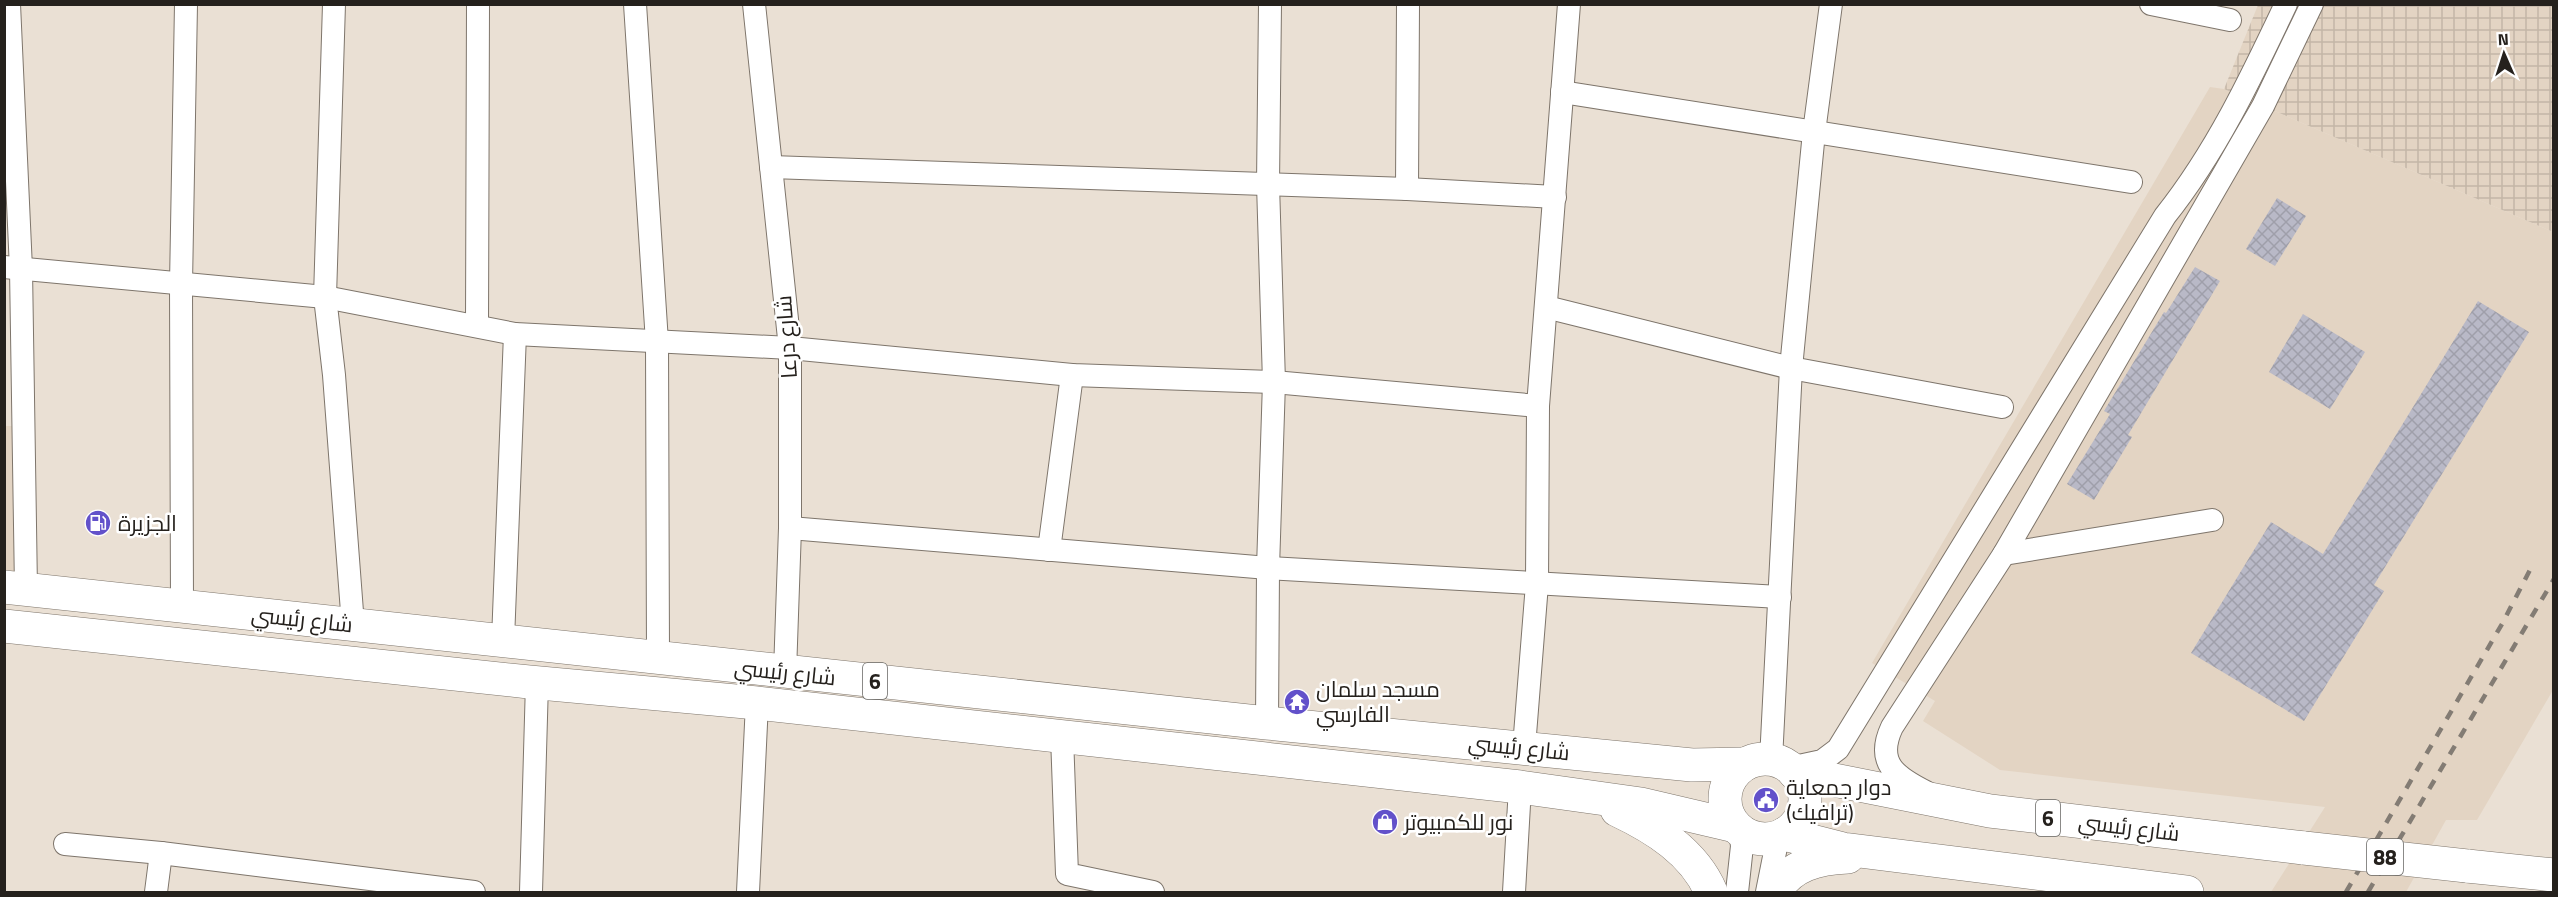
<svg xmlns="http://www.w3.org/2000/svg" width="2558" height="897" viewBox="0 0 2558 897" font-family="'Titillium Web',Cairo,sans-serif">
<style>
.built{fill:#e3d4c3}
.industrial{fill:url(#industrial-grid)}
.building{fill:url(#building-cross-hatch)}
.lines{fill:none;stroke-linecap:round;stroke-linejoin:round}
.minor-casing{stroke:#7e756b;stroke-width:24}
.highway-casing{stroke:#7e756b;stroke-width:34}
.minor{stroke:#fff;stroke-width:22}
.highway{stroke:#fff;stroke-width:33}
.rail{stroke:#837c74;stroke-width:4.5;stroke-dasharray:10 10;stroke-linecap:butt}
.highway-bridge-casing{stroke:#7e756b;stroke-width:34;stroke-linecap:butt}
.highway-bridge{stroke:#fff;stroke-width:33}
.labels{text-anchor:middle;dominant-baseline:central;stroke-width:5;stroke-linejoin:round;paint-order:stroke}
.shield{fill:#fff;stroke:#666461;stroke-width:1.5}
.shield-label{font-size:21px;font-weight:bold;fill:#25211d}
.street-label{font-size:22px;fill:#25211d;stroke:#fff}
.poi-label{font-size:22px;fill:#25211d;stroke:#fff;text-anchor:start}
</style>
<defs>
<pattern id="industrial-grid" width="8" height="8" patternUnits="userSpaceOnUse" patternTransform="scale(1.5)"><rect width="8" height="8" fill="#e3d4c3"/><path d="M0 4h8M4 0v8" fill="none" stroke="#c3b6a7"/></pattern>
<pattern id="building-cross-hatch" width="8" height="8" patternUnits="userSpaceOnUse" patternTransform="scale(1.5)"><rect width="8" height="8" fill="#b9b9c7"/><path d="M0 0l8 8M0 8l8-8" fill="none" stroke="#9f9faa"/></pattern>
</defs>
<rect width="100%" height="100%" fill="#eae0d4"/>
<g class="built">
<path d="M2210 87 2224 89 2553 232V690L2477 820H2446L2406 892H2271L2325 807 2000 770 1923 721 1935 701 1872 663Z"/>
<path d="M5 426H13L14 571 5 570Z"/>
</g>
<path class="industrial" d="M2258 5H2553V232L2224 89Z"/>
<g class="building">
<path d="M2277 198 2306 216 2275 266 2246 249Z"/>
<path d="M2195 267 2220 281 2128 435 2132 437 2094 500 2067 484 2110 414 2104 411 2164 312 2166 313Z"/>
<path d="M2478 301 2529 332 2374 585 2384 591 2304 721 2191 653 2271 522 2323 554Z"/>
<path d="M2303 314 2365 352 2330 409 2269 372Z"/>
</g>
<g class="lines">
<g class="minor-casing">
<g id="minor">
<path d="M9 4 21 269 26 589"/>
<path d="M334 4 325 297 334 375 353 625"/>
<path d="M635 4 657 342 658 657"/>
<path d="M754 4 790 348V528L785 672"/>
<path d="M2151 4 2230 20"/>
<path d="M1562 92 2131 182"/>
<path d="M771 167 1407 189 1555 197"/>
<path d="M1407 189 1408 4"/>
<path d="M4 267 325 297 515 334 790 348 1072 375 1274 382 1538 406"/>
<path d="M1546 307 1791 368 2002 407"/>
<path d="M477 326 478 4"/>
<path d="M790 528 1268 568 1780 597"/>
<path d="M1049 550 1072 375"/>
<path d="M2004 554 2212 520"/>
<path d="M182 605 181 284 186 4"/>
<path d="M503 640 515 334"/>
<path d="M1267 723 1268 568 1274 382 1268 184 1270 4"/>
<path d="M1062 736 1067 874 1153 892"/>
<path d="M1524 747 1537 584 1538 406 1569 4"/>
<path d="M1771 760 1791 368 1814 132 1831 4"/>
<path d="M1794 767 1822 761 1838 749 2165 216C2216 152 2251 78 2286 4"/>
<path d="M1926 792C1896 777 1875 763 1892 727L2004 554 2263 106 2312 4"/>
<path d="M65 844 161 853 474 892"/>
<path d="M156 892 161 853"/>
<path d="M531 892 537 683"/>
<path d="M748 892 757 703"/>
<path d="M1514 892 1520 787"/>
<path d="M1737 892 1742 846 1740 831"/>
<path d="M1767 892 1778 837"/>
</g>
</g>
<g class="highway-casing">
<g id="highway">
<path d="M4 587 1267 723 1692 765 1745 764"/>
<path d="M4 626 529 682 757 703 1520 787 1641 804 1735 826"/>
<circle cx="1765" cy="799" r="40"/>
<path d="M1794 772 1990 811 2304 848"/>
<path d="M1617 810C1655 828 1694 852 1711 892"/>
<path d="M1784 834 1843 849 2187 892"/>
<path d="M2467 866 2554 875"/>
<path d="M1775 892C1790 865 1818 858 1848 857"/>
</g>
</g>
<use href="#minor" class="minor"/>
<use href="#highway" class="highway"/>
<g class="rail">
<path d="M2346 892 2502 624 2531 568"/>
<path d="M2368 892 2554 579"/>
</g>
<g class="highway-bridge-casing">
<path id="highway-bridge" d="M2304 848 2467 866"/>
</g>
<use href="#highway-bridge" class="highway-bridge"/>
</g>
<defs>
<g id="fuel-disc" transform="scale(1.35)"><circle r="9.5" fill="#6251ca" stroke="#fff"/><path d="M-5.5-6h7V0h2V4h1.3V-2.5L3-4.5l.8-.8L6-3V5H2.5V1h-1V6h-7ZM-4.2-4.7v3.2H.2V-4.7Z" fill="#fff"/></g>
<g id="temple-disc" transform="scale(1.35)"><circle r="9.5" fill="#6251ca" stroke="#fff"/><path d="M0-6L5-2H3V0L6.5 2.5H4V6H1.5V3h-3V6H-4V2.5H-6.5L-3 0V-2H-5Z" fill="#fff"/></g>
<g id="civic-disc" transform="scale(1.35)"><circle r="9.5" fill="#6251ca" stroke="#fff"/><path d="M-.6-6.5H3V-4.5H.6V-3L4-1V1h2V6H-6V1h2V-1L-.6-3ZM-1.2 2.5V6h2.4V2.5Z" fill="#fff"/></g>
<g id="shop-disc" transform="scale(1.35)"><circle r="9.5" fill="#6251ca" stroke="#fff"/><path d="M-5-2.5h2.3a2.7 3.5 0 0 1 5.4 0H5L5.5 6h-11ZM-1.5-2.5h3a1.5 2.3 0 0 0-3 0Z" fill="#fff"/></g>
</defs>
<g fill-rule="evenodd">
<use href="#fuel-disc" x="98" y="523"/>
<use href="#temple-disc" x="1297" y="702"/>
<use href="#civic-disc" x="1766" y="800"/>
<use href="#shop-disc" x="1385" y="822"/>
</g>
<g class="labels">
<g class="shield">
<rect x="863" y="663" width="24" height="36" rx="4.5"/>
<rect x="2036" y="800" width="24" height="36" rx="4.5"/>
<rect x="2367" y="839" width="36" height="36" rx="4.5"/>
</g>
<g class="shield-label">
<text x="875" y="681">6</text>
<text x="2048" y="818">6</text>
<text x="2385" y="857">88</text>
</g>
<g class="street-label">
<text transform="translate(786 337) rotate(-94)">شارع درعا</text>
<text transform="translate(302 619) rotate(6)">شارع رئيسي</text>
<text transform="translate(785 672) rotate(6)">شارع رئيسي</text>
<text transform="translate(1519 747) rotate(6)">شارع رئيسي</text>
<text transform="translate(2129 827) rotate(7)">شارع رئيسي</text>
</g>
<g class="poi-label">
<text x="118" y="523">الجزيرة</text>
<text x="1316" y="689">مسجد سلمان<tspan x="1316" dy="25">الفارسي</tspan></text>
<text x="1786" y="787">دوار جمعاية<tspan x="1786" dy="25">(ترافيك)</tspan></text>
<text x="1404" y="822">نور للكمبيوتر</text>
</g>
</g>
<rect width="2558" height="897" fill="none" stroke="#25211d" stroke-width="12"/>
<g transform="translate(2504 54) rotate(357)" stroke="#ffffff" stroke-width="4.5" paint-order="stroke">
<path d="M0-4.5L10 22L0 15L-10 22Z" fill="#25211d"/>
<text y="-9" font-size="16" font-weight="bold" text-anchor="middle" fill="#25211d">N</text>
</g>
</svg>
